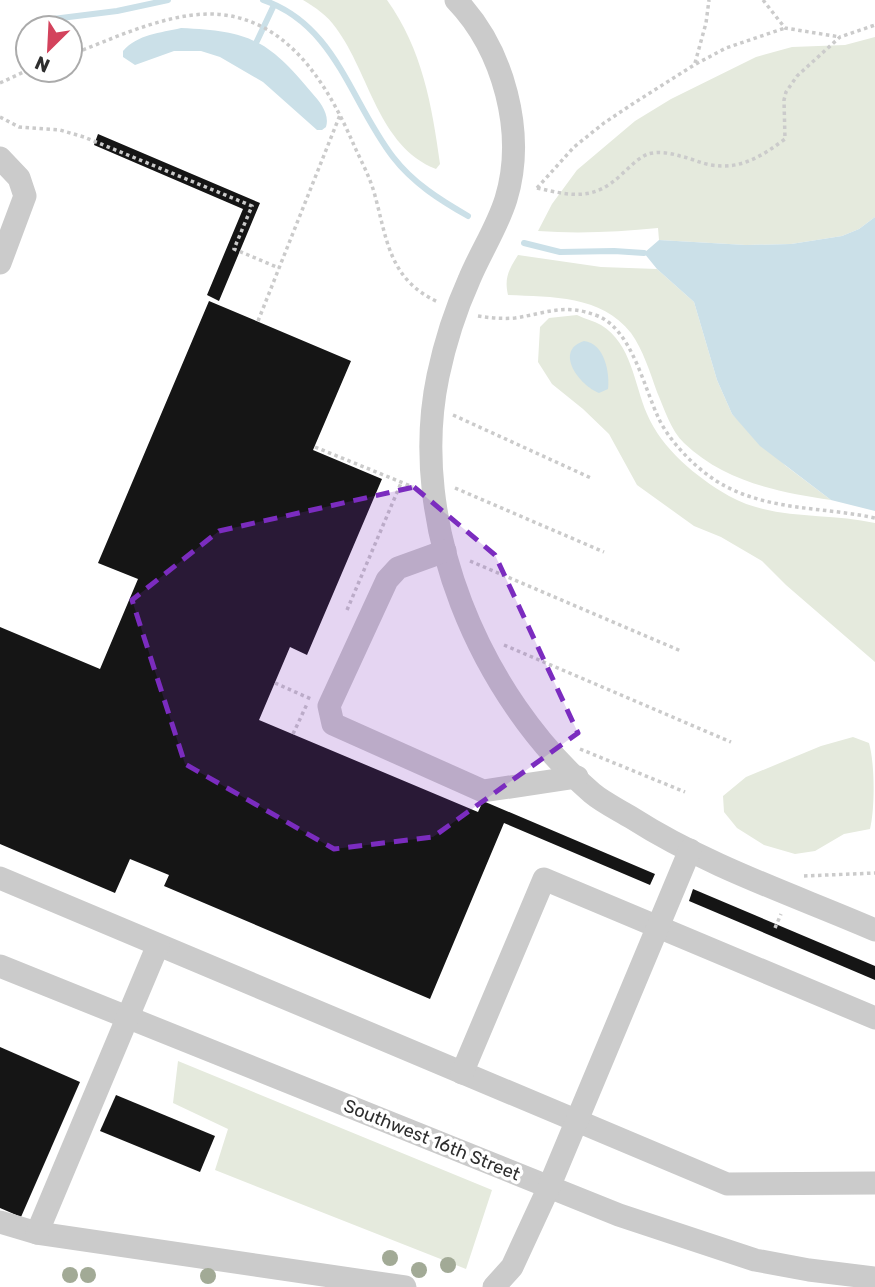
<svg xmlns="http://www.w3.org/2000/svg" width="875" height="1287" viewBox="0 0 875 1287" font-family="Rubik,sans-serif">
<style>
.green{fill:#e5eadd}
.water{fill:#cbe0e8}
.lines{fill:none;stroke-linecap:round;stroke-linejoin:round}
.stream{stroke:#cbe0e8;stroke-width:6}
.building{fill:#151515}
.path{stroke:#cbcbcb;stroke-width:3.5;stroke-dasharray:3.5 3.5;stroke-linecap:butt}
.minor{stroke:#cbcbcb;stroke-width:23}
.tree{fill:#a2aa96}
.marked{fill:#7b2cbf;fill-opacity:0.2;stroke:#7b2cbf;stroke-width:5;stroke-dasharray:14 9;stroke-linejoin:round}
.labels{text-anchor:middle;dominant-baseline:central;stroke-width:7;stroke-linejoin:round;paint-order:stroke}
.street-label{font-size:18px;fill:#2e2e2e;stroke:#fff}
</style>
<rect width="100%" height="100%" fill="#fff"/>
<g class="green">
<path d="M303 0H387C422 49 432 105 440 164L436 169C378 146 370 74 336 28 328 16 315 7 303 0Z"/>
<path d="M875 37V217L859 229 842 236 791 244 746 245 659 240 658 228C618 232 578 234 538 231L552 204 577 170 635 121 671 99 756 57 792 47 845 45Z"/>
<path d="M518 255 601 267 657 269 694 302 717 380 732 414 786 466 831 500C778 492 725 482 684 443 671 431 664 408 657 392 650 372 643 350 631 333 601 295 552 297 508 295 504 278 509 269 518 255Z"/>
<path d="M577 315C585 319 594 321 601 325 632 344 634 384 647 414 662 449 696 477 729 496 774 521 827 512 875 523V662L786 585 762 561 721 537 694 526 637 485 609 434 583 409 552 384 538 362 540 327 549 318Z"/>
<path d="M853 737 869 743C875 764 875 809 870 829L844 834 815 851 795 854 764 845 737 828 724 812 723 796 746 777 821 746Z"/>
<path d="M178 1061 492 1190 466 1269 215 1170 228 1129 173 1103Z"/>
</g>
<g class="water">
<path d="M181 28C250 31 268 40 312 93 320 102 330 114 326 127L322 130H317L263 82 220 57 201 51H174L135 65 123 57V51C138 34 160 33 181 28Z"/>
<path d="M875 217V511L831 500 760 446 732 414 717 380 694 302 657 269 644 253 659 240 746 245 791 244 842 236 859 229Z"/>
<path d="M584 341C604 343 610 372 608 389L599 393C580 386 553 351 584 341Z"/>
</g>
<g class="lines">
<g class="stream">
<path d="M263 0C336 25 350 101 393 157 413 183 440 200 468 216"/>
<path d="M45 20 117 11 168 0"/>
<path d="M257 41 274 5"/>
<path d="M524 243 560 252 614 251 644 253"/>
</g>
</g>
<g class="building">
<path d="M98 134 260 203 219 301 207 295 243 209 94 145Z"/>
<path d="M209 301 351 361 313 450 382 479 307 655 290 647 259 720 478 812 483 801 655 874 650 885 504 823 430 999 164 886 169 875 130 859 115 893 0 844V627L100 669 138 579 98 563Z"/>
<path d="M693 889 875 966V980L689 901Z"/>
<path d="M0 1047 80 1082 21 1217 0 1208Z"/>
<path d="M116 1095 215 1136 200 1172 100 1131Z"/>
</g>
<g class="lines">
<g class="path">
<path d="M763 0 785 28 840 37"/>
<path d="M70 55C112 39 162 15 207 14 284 13 326 81 353 143 360 159 369 175 374 192 387 238 388 279 438 302"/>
<path d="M695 63 706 23 709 0"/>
<path d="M0 83 28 70"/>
<path d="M0 117 19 127 60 130 84 137 252 206 234 249 279 268"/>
<path d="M537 188C572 196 594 201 622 174 630 167 638 158 648 154 658 151 670 153 680 156 690 158 700 163 711 165 741 170 762 156 785 139L784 100 786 92 797 76 840 37 875 25"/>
<path d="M537 188 574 147 604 123 634 103 694 65 726 48 785 28"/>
<path d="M478 316C490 318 502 319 515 318 547 313 565 303 598 316 632 330 644 388 659 419 671 444 700 473 725 486 772 511 825 507 875 518"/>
<path d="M258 321 340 115"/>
<path d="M453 415 591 478"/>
<path d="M315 447 413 487"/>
<path d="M455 488 604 552"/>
<path d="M470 561 681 651"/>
<path d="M347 610 401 483"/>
<path d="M504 645 731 742"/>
<path d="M275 683 311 699"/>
<path d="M293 734 307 704"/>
<path d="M580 749 685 792"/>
<path d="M804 876 875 873"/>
<path d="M775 928 781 914"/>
</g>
<g class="minor">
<path d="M456 0C504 50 526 133 506 199 497 228 480 253 469 280 455 311 445 343 438 376 407 524 480 696 592 793 604 803 619 810 632 818 707 866 794 895 875 930"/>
<path d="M0 158 19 178 25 196 0 263"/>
<path d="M445 551 398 568 387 580 329 706 333 724 483 791 577 777"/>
<path d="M0 878 727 1184 875 1183"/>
<path d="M0 966 619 1215 755 1260 809 1270 875 1278"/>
<path d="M462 1073 544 879 875 1018"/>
<path d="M0 1222 37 1233 405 1287"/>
<path d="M37 1233 158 945"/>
<path d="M494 1287 512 1267 549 1187 690 850"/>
</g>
</g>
<g class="tree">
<circle cx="390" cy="1258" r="8"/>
<circle cx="448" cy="1265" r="8"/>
<circle cx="419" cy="1270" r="8"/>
<circle cx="70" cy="1275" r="8"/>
<circle cx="88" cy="1275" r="8"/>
<circle cx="208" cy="1276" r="8"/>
</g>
<path class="marked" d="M414 487 495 555 578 733 433 837 334 849 185 764 132 600 219 531Z"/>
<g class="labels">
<g class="street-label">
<text transform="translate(432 1140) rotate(22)">Southwest 16th Street</text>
</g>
</g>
<g transform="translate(49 49) rotate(204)"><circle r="33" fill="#ffffff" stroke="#ababab" stroke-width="2"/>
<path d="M0-5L12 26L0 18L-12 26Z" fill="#d3425c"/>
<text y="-10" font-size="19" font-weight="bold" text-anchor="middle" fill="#2e2e2e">N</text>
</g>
</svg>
